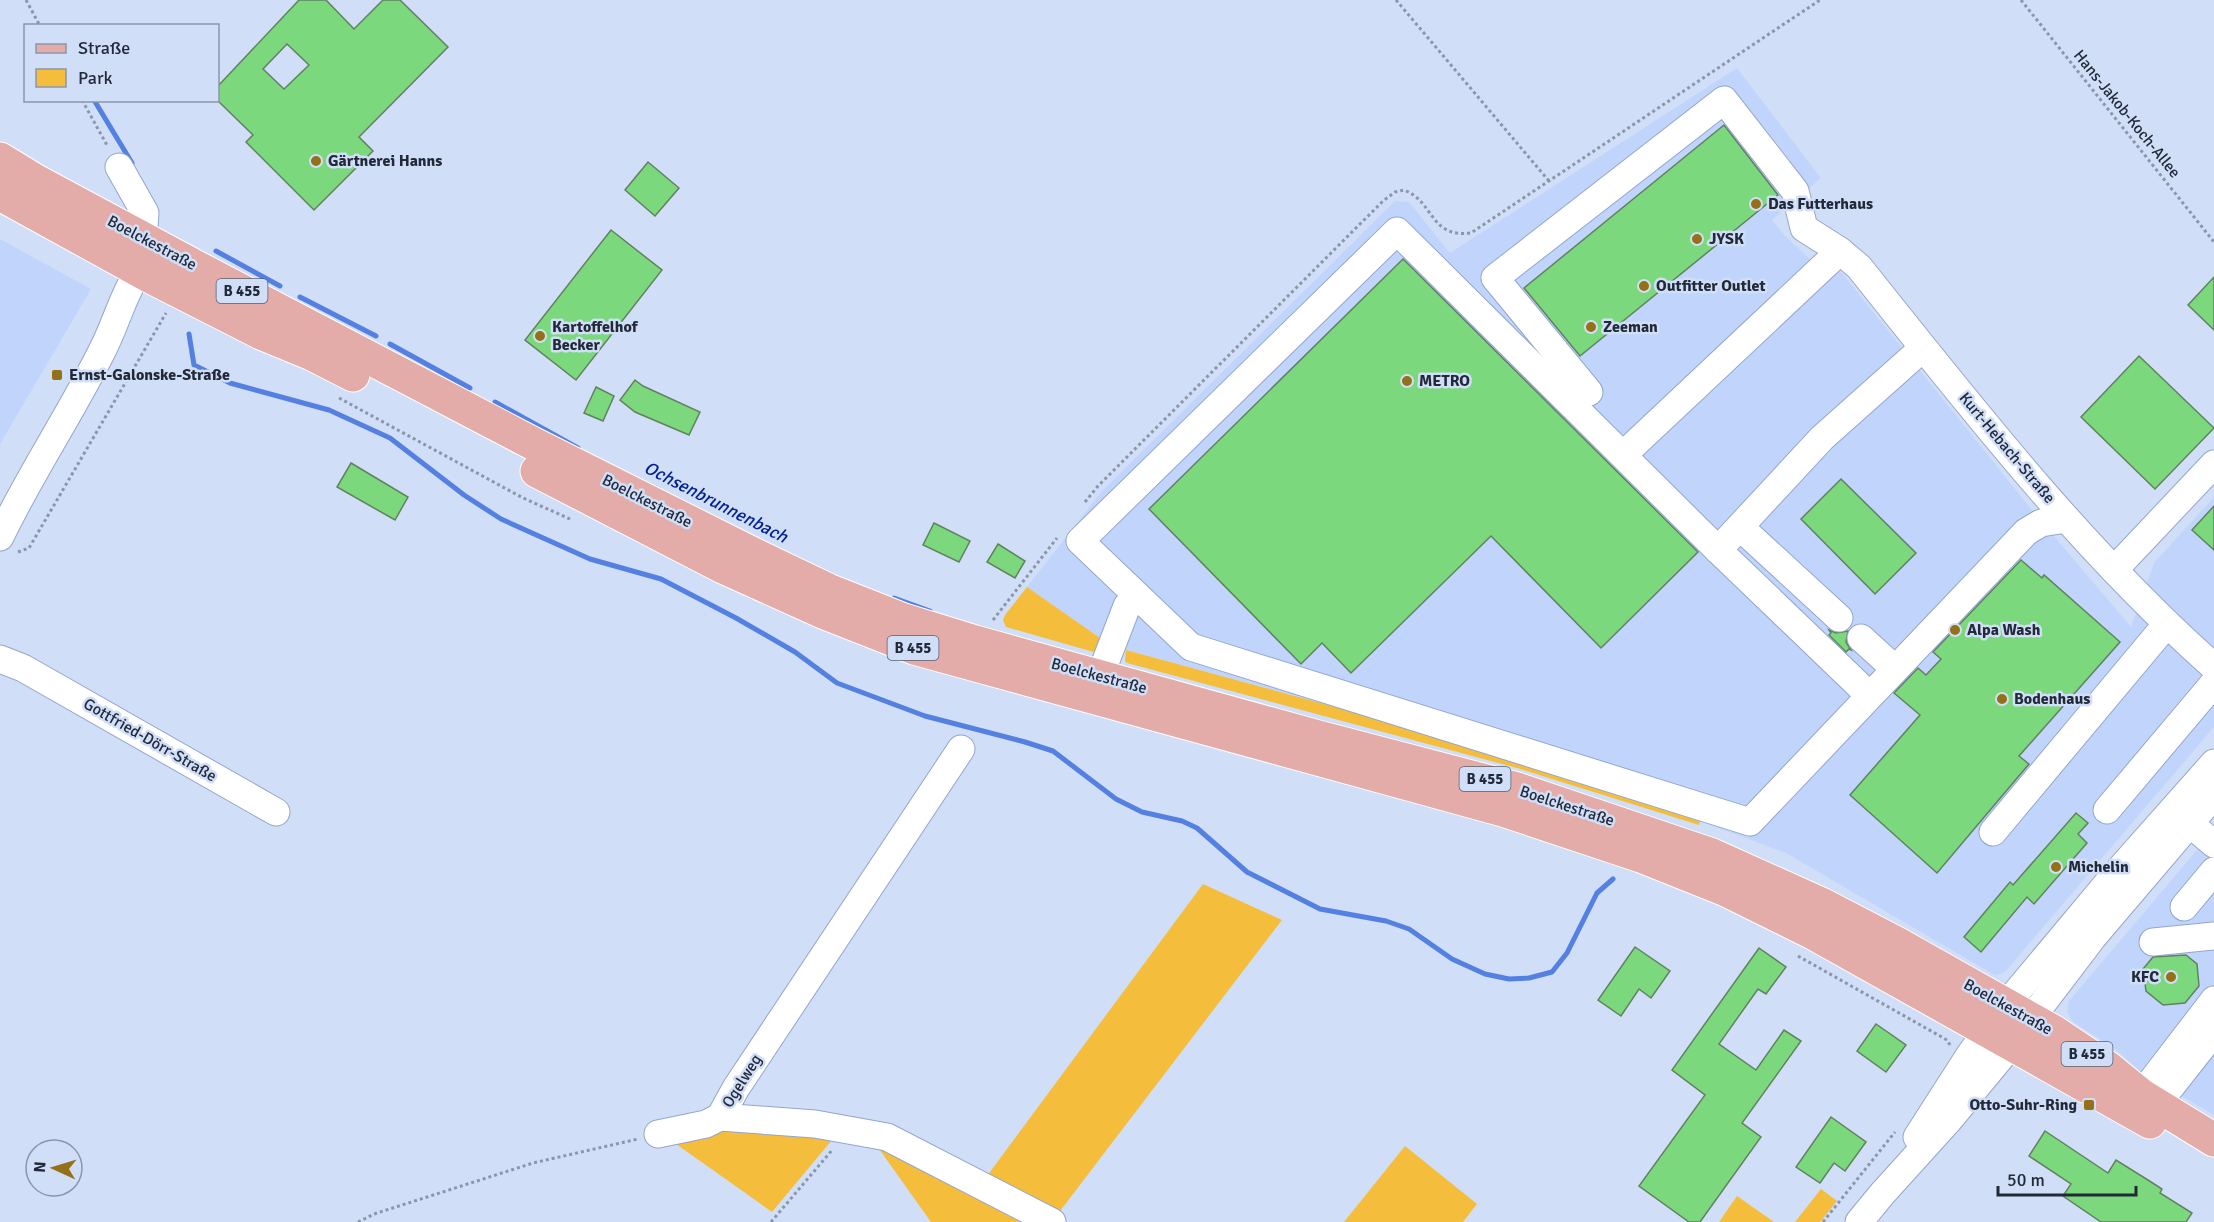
<svg xmlns="http://www.w3.org/2000/svg" width="2214" height="1222" viewBox="0 0 2214 1222" font-family="Signika,sans-serif">
<style>
.built{fill:#c1d5fc}
.green{fill:#f5bd3c}
.lines{fill:none;stroke-linecap:round;stroke-linejoin:round}
.stream{stroke:#5480e1;stroke-width:5}
.building{fill:#7bd87c;stroke:#618160;stroke-width:1.5;fill-rule:evenodd}
.minor-casing{stroke:#92a6ce;stroke-width:29}
.major-casing{stroke:#fff;stroke-width:35}
.path{stroke:#8b96ab;stroke-width:3;stroke-dasharray:3 3;stroke-linecap:butt}
.minor{stroke:#fff;stroke-width:27}
.major{stroke:#e3aca9;stroke-width:33}
.poi-dot{fill:#947018;stroke:#d1def7;stroke-width:2}
.labels{text-anchor:middle;dominant-baseline:central;stroke-width:5;stroke-linejoin:round;paint-order:stroke}
.shield{fill:#d1def7;stroke:#566072;stroke-width:1.5}
.shield-label{font-size:15px;font-weight:bold;fill:#222a39}
.street-label{font-size:16px;fill:#222a39;stroke:#d1def7}
.poi-label{font-size:16px;font-weight:bold;fill:#222a39;stroke:#d1def7;text-anchor:start}
.water-label{font-size:18px;font-style:italic;fill:#022293;stroke:#d1def7}
</style>
<rect width="100%" height="100%" fill="#d1def7"/>
<g class="built">
<path d="M1737 68 1821 178 1772 220 1784 235 1811 260 1842 273 2031 509 2131 627 2154 563 2214 497V727L2005 972 2000 974 1996 975 1991 973 1786 853 1552 766 1127 650 1103 640 1027 587 1102 491 1395 201 1409 202 1450 253Z"/>
<path d="M0 239 91 289 0 444Z"/>
<path d="M2214 830V1115L2142 1073 2114 1048 2073 1022 2067 1011 2069 1001Z"/>
</g>
<g class="green">
<path d="M1027 587 1103 640 1097 653 1006 627 1003 620 1005 615Z"/>
<path d="M1126 650 1552 766 1700 821 1699 825 1517 768 1127 663 1125 661Z"/>
<path d="M1203 884 1282 920 1057 1215 987 1176Z"/>
<path d="M730 1126 832 1140 772 1212 669 1139Z"/>
<path d="M872 1139 1030 1222H931Z"/>
<path d="M1405 1146 1477 1204 1463 1222H1344Z"/>
<path d="M1821 1189 1837 1201 1820 1222H1795Z"/>
<path d="M1737 1196 1774 1222H1719Z"/>
</g>
<g class="lines">
<g class="stream">
<path d="M94 100 132 163"/>
<path d="M216 251 280 286"/>
<path d="M300 297 376 336"/>
<path d="M189 334 194 365 230 383 329 410 390 438 464 495 501 519 590 559 661 579 736 618 795 652 837 683 925 716 1025 742 1053 751 1116 799 1142 812 1182 821 1197 828 1247 872 1320 909 1386 921 1409 929 1452 959 1485 974 1509 979 1529 978 1552 972 1567 953 1597 893 1613 879"/>
<path d="M390 344 470 388"/>
<path d="M495 402 578 448"/>
<path d="M894 598 930 611"/>
</g>
</g>
<g class="building">
<path d="M299 0H326L354 29 383 0H400L448 47 359 137 373 151 314 210 246 142 253 135 218 101V86ZM287 44 309 65 284 89 263 69Z"/>
<path d="M1724 125 1778 195 1580 356 1524 288Z"/>
<path d="M648 162 679 188 655 216 625 190Z"/>
<path d="M611 230 662 270 576 380 525 340Z"/>
<path d="M1403 259 1698 552 1601 648 1491 536 1351 673 1322 643 1301 664 1149 509Z"/>
<path d="M2214 277V330L2188 305Z"/>
<path d="M2139 356 2214 428 2155 489 2081 417Z"/>
<path d="M635 380 643 386 700 412 689 435 635 412 620 400Z"/>
<path d="M596 387 614 396 603 421 584 413Z"/>
<path d="M351 463 408 497 395 520 337 487Z"/>
<path d="M1841 479 1916 553 1875 594 1801 519Z"/>
<path d="M2214 506V550L2192 530Z"/>
<path d="M934 523 970 541 959 562 923 545Z"/>
<path d="M998 544 1025 561 1015 578 987 562Z"/>
<path d="M2021 560 2042 578 2044 575 2120 642 2019 756 2029 764 1937 873 1850 795 1920 715 1894 693 1918 668 1926 675 1941 659 1933 652Z"/>
<path d="M1829 630 1836 633 1848 631 1846 642 1851 650 1849 649 1846 652 1829 635 1831 633Z"/>
<path d="M2076 813 2088 823 2078 834 2087 843 2034 904 2027 897 1981 952 1964 937 2010 882 2013 885Z"/>
<path d="M1635 947 1670 971 1651 998 1639 989 1621 1016 1598 1000Z"/>
<path d="M1759 948 1786 967 1766 994 1758 989 1719 1044 1756 1070 1784 1030 1801 1041 1742 1123 1761 1137 1700 1222H1689L1639 1186 1705 1095 1672 1070Z"/>
<path d="M2186 955 2197 964 2199 986 2185 1003 2163 1005 2146 991 2143 969 2153 957Z"/>
<path d="M1876 1024 1906 1045 1886 1072 1857 1051Z"/>
<path d="M1831 1117 1866 1142 1845 1171 1834 1163 1820 1183 1796 1167Z"/>
<path d="M2045 1131 2108 1173 2116 1160 2148 1180 2162 1189 2160 1193 2192 1213 2186 1222H2101L2063 1196 2071 1184 2029 1156Z"/>
</g>
<g class="lines">
<g class="minor-casing">
<g id="minor">
<path d="M119 167 145 213 144 227 140 236"/>
<path d="M1589 392 1495 278 1724 100 1795 191 1804 228 1840 251 1859 267C1970 406 2080 548 2214 667"/>
<path d="M1623 455 1840 251"/>
<path d="M1740 527 1839 618"/>
<path d="M0 537C31 472 72 412 104 347 120 314 126 283 152 254"/>
<path d="M1718 550 1822 438 1923 348"/>
<path d="M2114 570 2214 464"/>
<path d="M1861 638 1895 669"/>
<path d="M0 659 23 668 276 812"/>
<path d="M1100 676 1127 606 1136 595"/>
<path d="M1870 696 1718 550 1397 231 1080 541 1191 647 1750 822 2026 532 2041 523 2066 519"/>
<path d="M961 749 736 1088 720 1117 815 1124 887 1137 1052 1222"/>
<path d="M2107 810 2214 683"/>
<path d="M2176 812 2214 844"/>
<path d="M1993 832 2166 625"/>
<path d="M2184 907 2214 871"/>
<path d="M2153 942 2214 936"/>
<path d="M2166 1093 2214 1032"/>
<path d="M2141 1095 2214 1000"/>
<path d="M658 1134 706 1124 720 1117"/>
<path d="M1917 1137 1969 1056 2005 1006 2112 878 2214 763"/>
<path d="M1859 1222 1882 1194 1949 1120 2011 1045 2093 937 2214 795"/>
</g>
</g>
<g class="major-casing">
<g id="major">
<path d="M0 159 36 181 198 268 534 444 755 555 828 590 904 620 975 642 1318 737 1517 789 1712 855 1821 904 1896 943 2054 1032 2108 1068 2141 1095 2214 1140"/>
<path d="M0 194 151 277 261 333 312 354 353 375"/>
<path d="M537 471 723 567 825 613 914 648 1503 810 1641 856 1726 890 1815 934 2150 1122"/>
</g>
</g>
<g class="path">
<path d="M26 0 40 26"/>
<path d="M1396 0 1549 181"/>
<path d="M2021 0 2214 242"/>
<path d="M82 100 108 147"/>
<path d="M339 398 523 498 570 519"/>
<path d="M1085 502 1098 486 1383 201 1395 192 1404 190C1435 202 1429 238 1471 233L1820 0"/>
<path d="M18 552 29 548 166 313"/>
<path d="M993 620 1057 538"/>
<path d="M1798 956 1947 1040 1950 1045"/>
<path d="M358 1222 374 1214 533 1163 638 1139"/>
<path d="M771 1222 833 1149"/>
<path d="M1823 1222 1895 1132"/>
</g>
<use href="#minor" class="minor"/>
<use href="#major" class="major"/>
</g>
<g class="poi-dot">
<circle cx="316" cy="161" r="6"/>
<circle cx="1756" cy="204" r="6"/>
<circle cx="1697" cy="239" r="6"/>
<circle cx="1644" cy="286" r="6"/>
<circle cx="1591" cy="327" r="6"/>
<circle cx="540" cy="336" r="6"/>
<rect x="51" y="369" width="12" height="12" rx="3"/>
<circle cx="1407" cy="381" r="6"/>
<circle cx="1955" cy="630" r="6"/>
<circle cx="2002" cy="699" r="6"/>
<circle cx="2056" cy="867" r="6"/>
<circle cx="2171" cy="977" r="6"/>
<rect x="2083" y="1099" width="12" height="12" rx="3"/>
</g>
<g class="labels">
<g class="shield">
<rect x="216.5" y="279" width="51" height="24" rx="4.5"/>
<rect x="887.5" y="636" width="51" height="24" rx="4.5"/>
<rect x="1459.5" y="767" width="51" height="24" rx="4.5"/>
<rect x="2061.5" y="1042" width="51" height="24" rx="4.5"/>
</g>
<g class="shield-label">
<text x="242" y="291">B 455</text>
<text x="913" y="648">B 455</text>
<text x="1485" y="779">B 455</text>
<text x="2087" y="1054">B 455</text>
</g>
<g class="street-label">
<text transform="translate(2127 114) rotate(51)">Hans-Jakob-Koch-Allee</text>
<text transform="translate(152 243) rotate(28)">Boelckestraße</text>
<text transform="translate(2007 448) rotate(50)">Kurt-Hebach-Straße</text>
<text transform="translate(647 501) rotate(27)">Boelckestraße</text>
<text transform="translate(1099 676) rotate(15)">Boelckestraße</text>
<text transform="translate(150 740) rotate(30)">Gottfried-Dörr-Straße</text>
<text transform="translate(1567 806) rotate(18)">Boelckestraße</text>
<text transform="translate(2008 1007) rotate(29)">Boelckestraße</text>
<text transform="translate(742 1081) rotate(-58)">Ogelweg</text>
</g>
<g class="poi-label">
<text x="328" y="161">Gärtnerei Hanns</text>
<text x="1768" y="204">Das Futterhaus</text>
<text x="1709" y="239">JYSK</text>
<text x="1656" y="286">Outfitter Outlet</text>
<text x="552" y="327">Kartoffelhof<tspan x="552" dy="18">Becker</tspan></text>
<text x="1603" y="327">Zeeman</text>
<text x="69" y="375">Ernst-Galonske-Straße</text>
<text x="1419" y="381">METRO</text>
<text x="1967" y="630">Alpa Wash</text>
<text x="2014" y="699">Bodenhaus</text>
<text x="2068" y="867">Michelin</text>
<text x="2159" y="977" text-anchor="end">KFC</text>
<text x="2077" y="1105" text-anchor="end">Otto-Suhr-Ring</text>
</g>
<g class="water-label">
<text transform="translate(716 502) rotate(27)">Ochsenbrunnenbach</text>
</g>
</g>
<rect x="24" y="24" width="195" height="78" fill="#d1def7" stroke="#8b96ab" stroke-width="1.5"/>
<rect x="36" y="44" width="30" height="9" fill="#e3aca9" stroke="#8b96ab" stroke-width="1.5"/>
<text x="78" y="54" font-size="18" fill="#222a39">Straße</text>
<rect x="36" y="69" width="30" height="18" fill="#f5bd3c" stroke="#8b96ab" stroke-width="1.5"/>
<text x="78" y="84" font-size="18" fill="#222a39">Park</text>
<g transform="translate(54 1168) rotate(274)"><circle r="28" fill="#d1def7" stroke="#8b96ab" stroke-width="1.5"/>
<path d="M0-4.5L10 22L0 15L-10 22Z" fill="#947018"/>
<text y="-9" font-size="16" font-weight="bold" text-anchor="middle" fill="#222a39">N</text>
</g>
<path d="M1998 1186v9h138v-9" fill="none" stroke="#222a39" stroke-width="3"/>
<text x="2007" y="1186" font-size="18" fill="#222a39" stroke="#d1def7" stroke-width="4.5" paint-order="stroke">50 m</text>
</svg>
